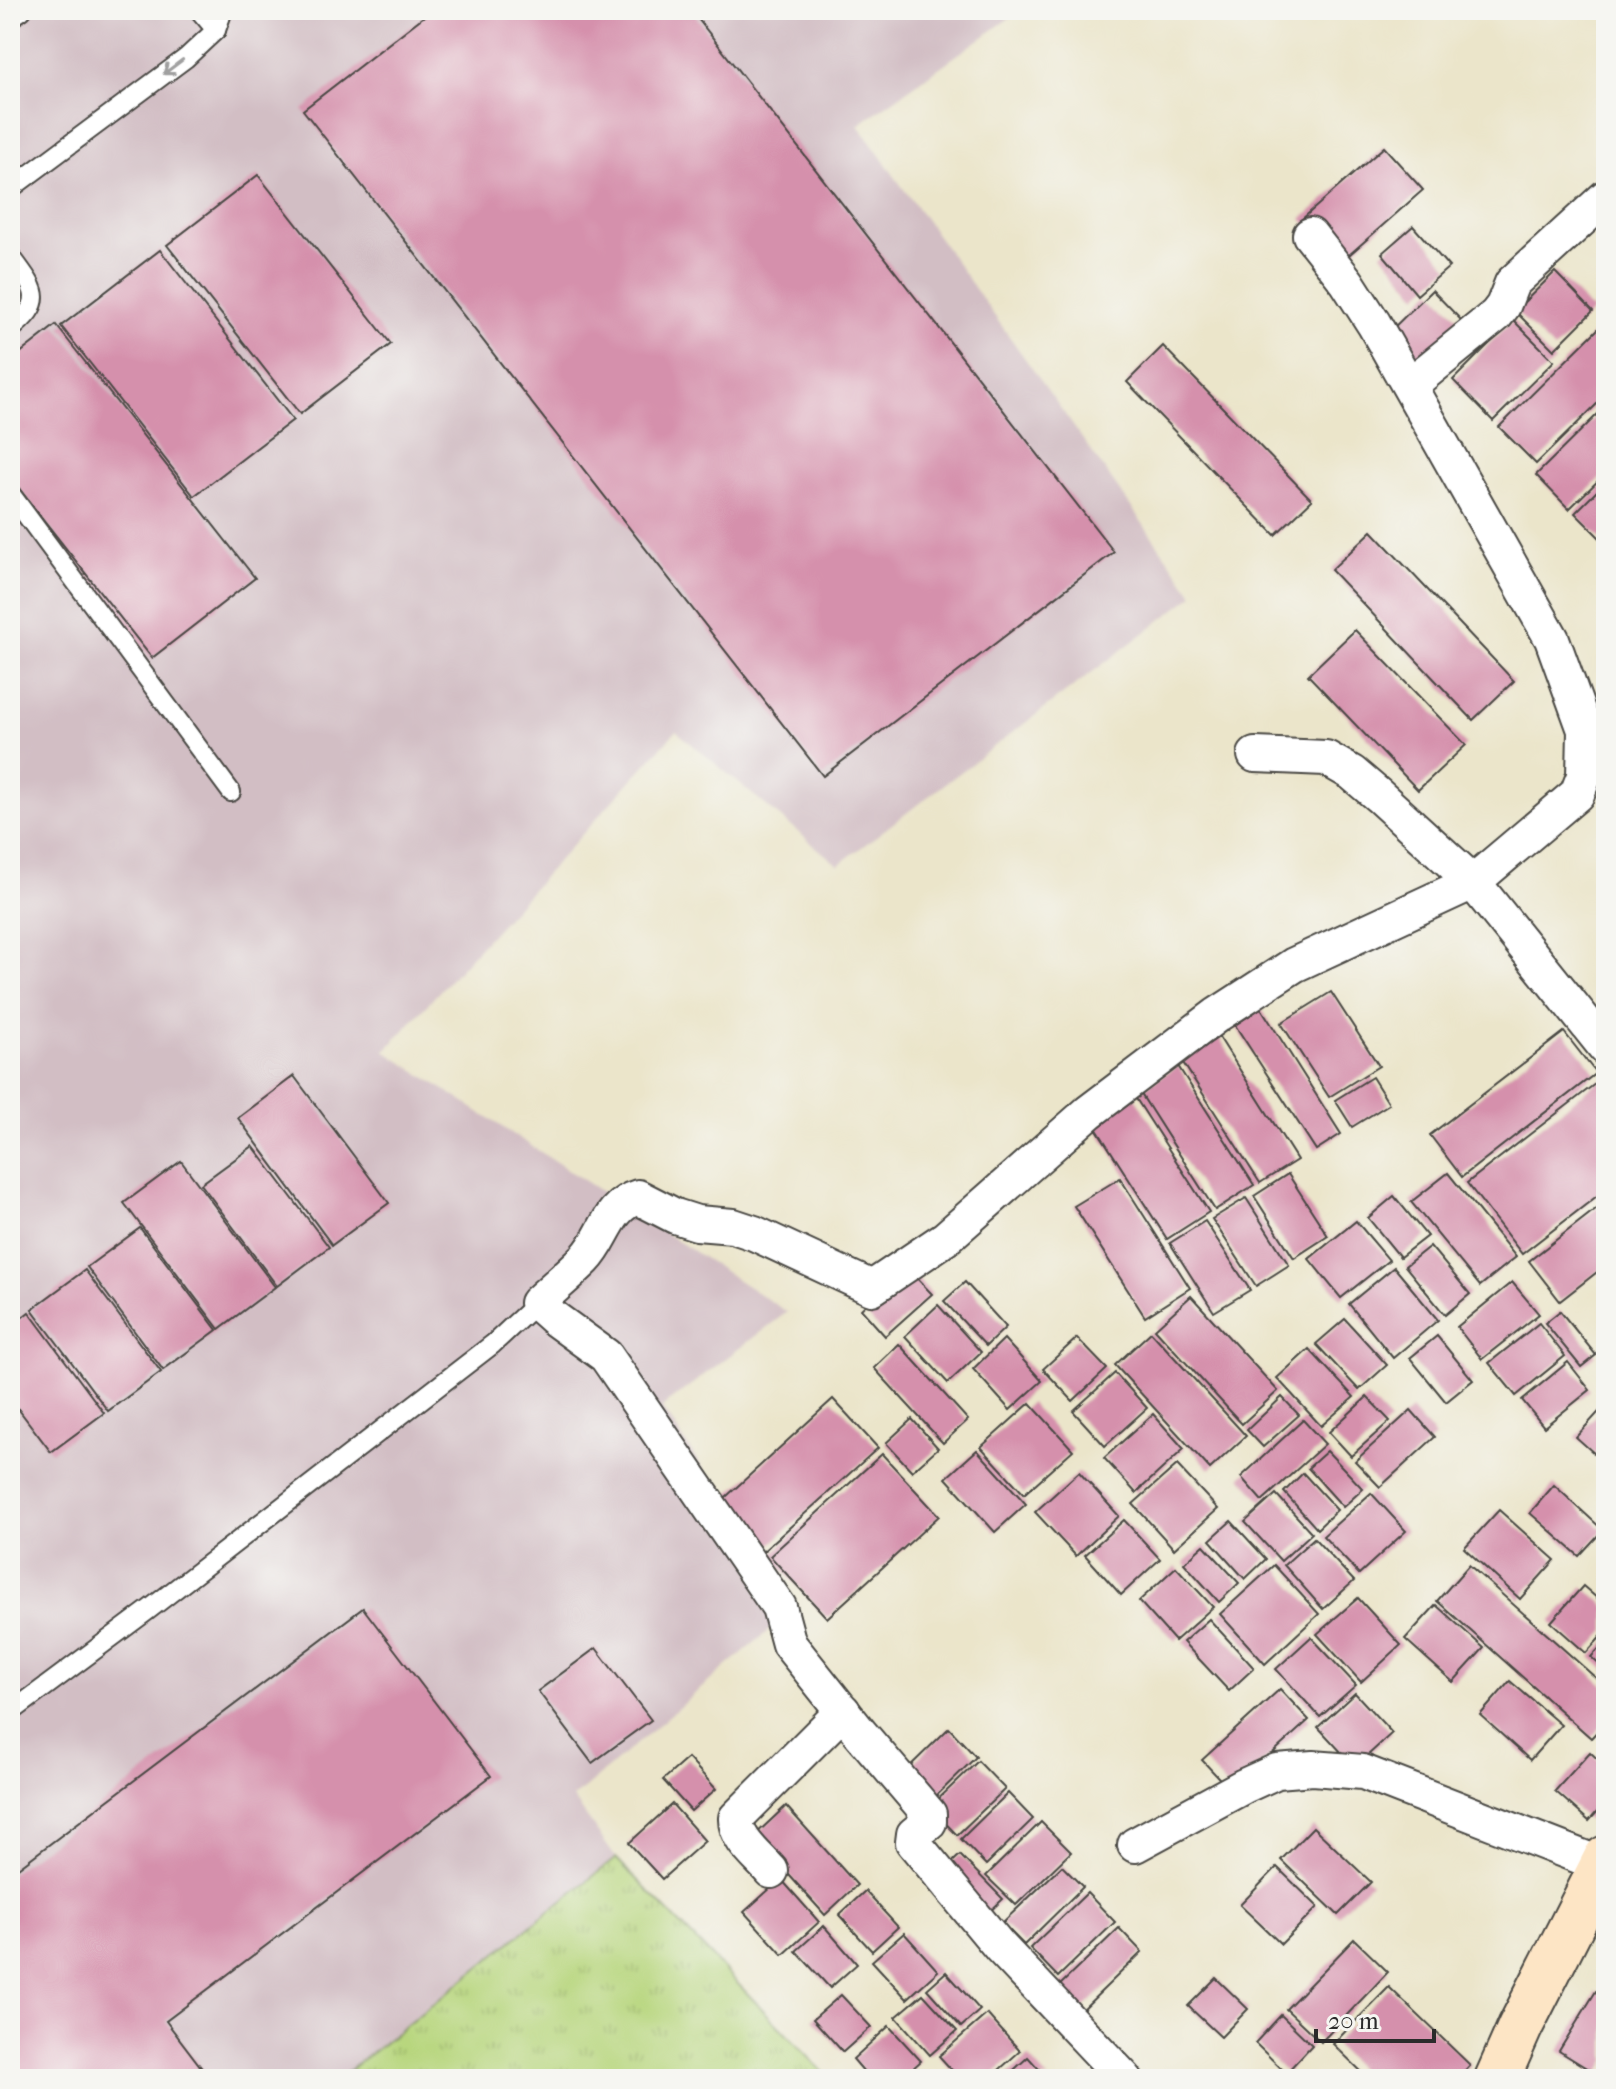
<svg xmlns="http://www.w3.org/2000/svg" width="1616" height="2089" viewBox="0 0 1616 2089" font-family="'IM FELL French Canon',serif">
<style>
.industrial{fill:#d2bec4}
.grass{fill:url(#grass-tufts);stroke:#718054;stroke-width:2}
.building{fill:#d590ac}
.lines{fill:none;stroke-linecap:round;stroke-linejoin:round}
.lane-casing{stroke:#484743;stroke-width:22}
.street-casing{stroke:#484743;stroke-width:38}
.secondary-casing{stroke:#484743;stroke-width:48}
.lane{stroke:#fff;stroke-width:18}
.street{stroke:#fff;stroke-width:34}
.secondary{stroke:#fde5c5;stroke-width:44}
.oneway{stroke:#a0a0a0}
</style>
<defs>
<pattern id="grass-tufts" width="24" height="20" patternUnits="userSpaceOnUse" patternTransform="scale(2)"><rect width="24" height="20" fill="#b7d67d"/><path d="M3 7l-1-3M5 7V3M7 7l1-3M15 17l-1-3M17 17v-4M19 17l1-3" fill="none" stroke="#9eb86c"/></pattern>
</defs>
<rect width="100%" height="100%" fill="#f6f6f2"/>
<filter id="ink" filterUnits="userSpaceOnUse"><feTurbulence type="fractalNoise" baseFrequency=".0125" numOctaves="2"/><feDisplacementMap in="SourceGraphic" scale="16" xChannelSelector="R" yChannelSelector="G"/><feConvolveMatrix kernelMatrix="1 2 1 2 8 2 1 2 1" color-interpolation-filters="sRGB"/></filter>
<filter id="wash" filterUnits="userSpaceOnUse"><feTurbulence type="fractalNoise" baseFrequency=".006" numOctaves="4" result="noise"/><feDisplacementMap in="SourceGraphic" scale="32" xChannelSelector="R" yChannelSelector="G"/><feGaussianBlur stdDeviation="1.8" result="paint"/><feColorMatrix in="noise" values="0 0 0 0 0 0 0 0 0 0 0 0 0 0 0 0 0 1.4 0 .05"/><feComposite in="paint" operator="in"/></filter>
<g filter="url(#wash)">
<rect width="100%" height="100%" fill="#ebe5ca"/>
<path class="industrial" d="M10 10H1021L858 125 1194 595 838 865 676 731 385 1051 787 1312 662 1407 795 1608 573 1798 616 1858 339 2079H10Z"/>
<path class="grass" d="M616 1858 830 2079H339Z"/>
<g id="blocks">
<g class="building">
<path d="M432 10H691L1114 552 823 776 303 110Z"/>
<path d="M1384 147 1423 190 1341 262 1302 219Z"/>
<path d="M258 175 391 344 300 414 167 245Z"/>
<path d="M1413 226 1449 267 1417 295 1382 253Z"/>
<path d="M160 250 293 420 194 496 61 326Z"/>
<path d="M1555 272 1593 311 1554 350 1515 311Z"/>
<path d="M1432 290 1462 321 1414 367 1384 337Z"/>
<path d="M1513 320 1554 361 1493 421 1453 380Z"/>
<path d="M56 325 255 578 152 658 10 477V361Z"/>
<path d="M1599 328 1606 335V395L1536 464 1499 427Z"/>
<path d="M1163 346 1312 500 1275 535 1127 382Z"/>
<path d="M1606 406V473L1569 509 1536 475Z"/>
<path d="M1606 482V544L1575 513Z"/>
<path d="M1372 531 1514 681 1473 720 1331 570Z"/>
<path d="M1355 630 1466 745 1418 790 1308 675Z"/>
<path d="M1331 992 1379 1066 1329 1097 1281 1023Z"/>
<path d="M1261 1008 1341 1134 1316 1150 1235 1025Z"/>
<path d="M1564 1032 1596 1073 1462 1177 1430 1135Z"/>
<path d="M1219 1037 1297 1160 1260 1183 1182 1061Z"/>
<path d="M1178 1066 1254 1185 1215 1210 1139 1091Z"/>
<path d="M294 1076 389 1203 332 1245 238 1118Z"/>
<path d="M1372 1077 1389 1104 1352 1127 1335 1100Z"/>
<path d="M1600 1080 1606 1087V1189L1522 1254 1467 1183Z"/>
<path d="M1133 1094 1209 1212 1167 1239 1091 1120Z"/>
<path d="M253 1146 329 1247 277 1286 201 1184Z"/>
<path d="M181 1161 275 1287 219 1329 124 1203Z"/>
<path d="M1448 1173 1516 1257 1480 1286 1411 1202Z"/>
<path d="M1288 1174 1328 1236 1294 1258 1254 1196Z"/>
<path d="M1120 1178 1190 1288 1145 1317 1074 1206Z"/>
<path d="M1394 1196 1427 1236 1400 1257 1368 1218Z"/>
<path d="M1246 1198 1289 1265 1256 1286 1212 1219Z"/>
<path d="M1606 1201V1265L1560 1301 1529 1261Z"/>
<path d="M1205 1221 1250 1290 1214 1312 1170 1243Z"/>
<path d="M1356 1221 1389 1260 1341 1298 1309 1259Z"/>
<path d="M140 1228 217 1330 163 1370 87 1267Z"/>
<path d="M1430 1246 1470 1294 1445 1315 1405 1266Z"/>
<path d="M906 1267 932 1294 885 1336 861 1309Z"/>
<path d="M1394 1267 1438 1320 1393 1358 1349 1304Z"/>
<path d="M85 1270 161 1372 108 1411 32 1309Z"/>
<path d="M965 1282 1006 1327 986 1346 944 1301Z"/>
<path d="M1512 1282 1539 1314 1482 1359 1457 1327Z"/>
<path d="M1191 1296 1278 1391 1242 1424 1155 1329Z"/>
<path d="M938 1305 981 1352 948 1383 905 1336Z"/>
<path d="M1560 1311 1596 1355 1581 1367 1545 1323Z"/>
<path d="M29 1312 104 1413 51 1452 10 1398V1327Z"/>
<path d="M1345 1319 1387 1365 1359 1390 1316 1344Z"/>
<path d="M1539 1323 1565 1356 1516 1396 1489 1363Z"/>
<path d="M1151 1332 1246 1436 1210 1469 1115 1365Z"/>
<path d="M1437 1336 1473 1380 1446 1402 1410 1358Z"/>
<path d="M1077 1338 1107 1369 1073 1401 1043 1369Z"/>
<path d="M1004 1339 1042 1381 1010 1410 973 1369Z"/>
<path d="M899 1344 968 1420 943 1443 874 1368Z"/>
<path d="M1309 1349 1354 1397 1321 1426 1277 1378Z"/>
<path d="M1568 1362 1590 1390 1544 1427 1522 1400Z"/>
<path d="M1115 1373 1147 1408 1105 1446 1073 1411Z"/>
<path d="M1282 1397 1299 1415 1263 1447 1247 1430Z"/>
<path d="M1367 1397 1390 1421 1351 1456 1329 1432Z"/>
<path d="M833 1399 878 1448 760 1554 716 1506Z"/>
<path d="M1030 1403 1073 1450 1024 1494 981 1447Z"/>
<path d="M1606 1404V1464L1576 1437Z"/>
<path d="M1411 1410 1435 1437 1380 1487 1355 1461Z"/>
<path d="M1153 1414 1184 1449 1136 1493 1104 1458Z"/>
<path d="M912 1419 938 1448 912 1471 886 1443Z"/>
<path d="M1303 1420 1325 1444 1262 1501 1241 1477Z"/>
<path d="M977 1450 1026 1504 995 1532 946 1478Z"/>
<path d="M1327 1451 1363 1489 1343 1507 1308 1468Z"/>
<path d="M882 1454 939 1516 827 1618 770 1556Z"/>
<path d="M1177 1465 1218 1509 1174 1549 1133 1504Z"/>
<path d="M1079 1472 1119 1516 1076 1556 1035 1512Z"/>
<path d="M1303 1473 1337 1510 1317 1529 1284 1492Z"/>
<path d="M1554 1485 1603 1530 1579 1556 1530 1513Z"/>
<path d="M1371 1493 1406 1531 1359 1574 1323 1536Z"/>
<path d="M1276 1494 1312 1533 1281 1561 1245 1522Z"/>
<path d="M1499 1510 1555 1560 1520 1599 1464 1548Z"/>
<path d="M1124 1520 1160 1559 1121 1595 1085 1555Z"/>
<path d="M1231 1521 1266 1559 1245 1579 1210 1540Z"/>
<path d="M1314 1538 1354 1581 1323 1609 1284 1565Z"/>
<path d="M1204 1545 1239 1583 1219 1602 1184 1563Z"/>
<path d="M1274 1565 1319 1614 1265 1664 1220 1614Z"/>
<path d="M1469 1565 1606 1687V1722L1591 1738 1437 1601Z"/>
<path d="M1176 1567 1213 1607 1175 1641 1139 1601Z"/>
<path d="M1583 1586 1606 1606V1631L1586 1653 1551 1622Z"/>
<path d="M1358 1598 1401 1645 1361 1682 1317 1634Z"/>
<path d="M1436 1605 1484 1648 1453 1682 1405 1639Z"/>
<path d="M363 1608 491 1776 166 2021 210 2079H10V1874Z"/>
<path d="M1209 1619 1254 1668 1229 1691 1183 1642Z"/>
<path d="M1311 1637 1356 1685 1320 1717 1276 1669Z"/>
<path d="M1606 1641V1671L1591 1657Z"/>
<path d="M596 1648 651 1720 592 1763 538 1691Z"/>
<path d="M1510 1681 1561 1725 1530 1760 1480 1715Z"/>
<path d="M1280 1689 1309 1720 1231 1791 1202 1760Z"/>
<path d="M1355 1693 1392 1733 1355 1767 1318 1727Z"/>
<path d="M949 1728 976 1757 931 1801 903 1773Z"/>
<path d="M1590 1752 1606 1767V1802L1589 1821 1555 1791Z"/>
<path d="M688 1758 716 1789 691 1811 663 1780Z"/>
<path d="M978 1761 1005 1789 957 1835 930 1807Z"/>
<path d="M1008 1793 1033 1819 986 1865 961 1839Z"/>
<path d="M672 1804 705 1841 662 1879 629 1843Z"/>
<path d="M786 1806 857 1885 825 1915 754 1836Z"/>
<path d="M1041 1822 1071 1852 1016 1905 986 1876Z"/>
<path d="M1313 1827 1371 1882 1338 1915 1281 1860Z"/>
<path d="M960 1855 1003 1899 986 1915 943 1871Z"/>
<path d="M1062 1866 1083 1887 1024 1945 1002 1923Z"/>
<path d="M1277 1867 1318 1907 1281 1944 1240 1905Z"/>
<path d="M781 1879 819 1922 783 1955 744 1912Z"/>
<path d="M865 1891 898 1927 872 1951 839 1915Z"/>
<path d="M1087 1893 1115 1922 1058 1977 1030 1948Z"/>
<path d="M824 1926 857 1964 830 1988 796 1951Z"/>
<path d="M1119 1928 1142 1952 1079 2013 1056 1989Z"/>
<path d="M904 1933 938 1971 907 1999 872 1961Z"/>
<path d="M1354 1939 1388 1972 1321 2042 1286 2009Z"/>
<path d="M946 1972 980 2010 961 2027 927 1989Z"/>
<path d="M1216 1978 1248 2009 1221 2037 1188 2006Z"/>
<path d="M1389 1987 1470 2065 1457 2079H1369L1333 2044Z"/>
<path d="M1596 1991 1606 1997V2061L1598 2075 1559 2051Z"/>
<path d="M923 1994 957 2031 930 2055 896 2017Z"/>
<path d="M841 1995 871 2027 843 2052 813 2019Z"/>
<path d="M987 2014 1020 2051 989 2079H960L939 2056Z"/>
<path d="M1281 2015 1312 2045 1286 2073 1255 2043Z"/>
<path d="M889 2026 921 2061 901 2079H870L853 2059Z"/>
<path d="M1028 2057 1048 2079H1004Z"/>
</g>
</g>
</g>
<g filter="url(#ink)">
<use href="#blocks" fill-opacity="0" stroke="#484743" stroke-width="2"/>
<g class="lines">
<g class="lane-casing">
<g id="lane">
<path d="M199 10 216 30"/>
<path d="M10 18 22 10"/>
<path d="M10 189 186 58 216 30 223 10"/>
<path d="M10 255C34 289 49 299 10 330"/>
<path d="M10 493 231 792"/>
<path d="M10 1713 147 1611 493 1344 537 1303"/>
</g>
</g>
<g class="street-casing">
<g id="street">
<path d="M1410 385 1496 315 1503 306 1512 283 1606 197"/>
<path d="M1255 755 1326 758 1352 773 1379 796 1473 882 1606 1048"/>
<path d="M1135 1845 1244 1786 1277 1771 1313 1768 1363 1772 1602 1865"/>
<path d="M771 1871C758 1856 735 1839 736 1818L843 1711"/>
<path d="M1125 2079 1000 1947 913 1842 914 1834 929 1822V1814L860 1733 789 1644 779 1607 606 1356 555 1319 537 1303C553 1288 570 1274 585 1259 605 1239 607 1206 638 1197L675 1216 697 1223 733 1226 754 1233 872 1288 946 1238 1089 1112 1217 1015 1294 965 1473 882 1577 794 1584 776 1585 730 1552 639 1374 324 1347 282 1310 235"/>
</g>
</g>
<g class="secondary-casing">
<path id="secondary" d="M1497 2079 1520 2027 1606 1858"/>
</g>
<use href="#lane" class="lane"/>
<use href="#street" class="street"/>
<use href="#secondary" class="secondary"/>
</g>
<defs><path id="oneway-shaft" d="M-6 0H5M1.5-3L5.5 0L1.5 3" fill="none" stroke-width="1.6" stroke-linecap="round" stroke-linejoin="round" transform="scale(2)"/></defs>
<use class="oneway" href="#oneway-shaft" transform="translate(173 67) rotate(143)"/>
</g>
<rect width="1616" height="2089" fill="none" stroke="#f6f6f2" stroke-width="40"/>
<path d="M1316 2029v12h118v-12" fill="none" stroke="#2b2b2b" stroke-width="4"/>
<text x="1328" y="2029" font-size="24" fill="#2b2b2b" stroke="#f6f6f2" stroke-width="6" paint-order="stroke">20 m</text>
</svg>
